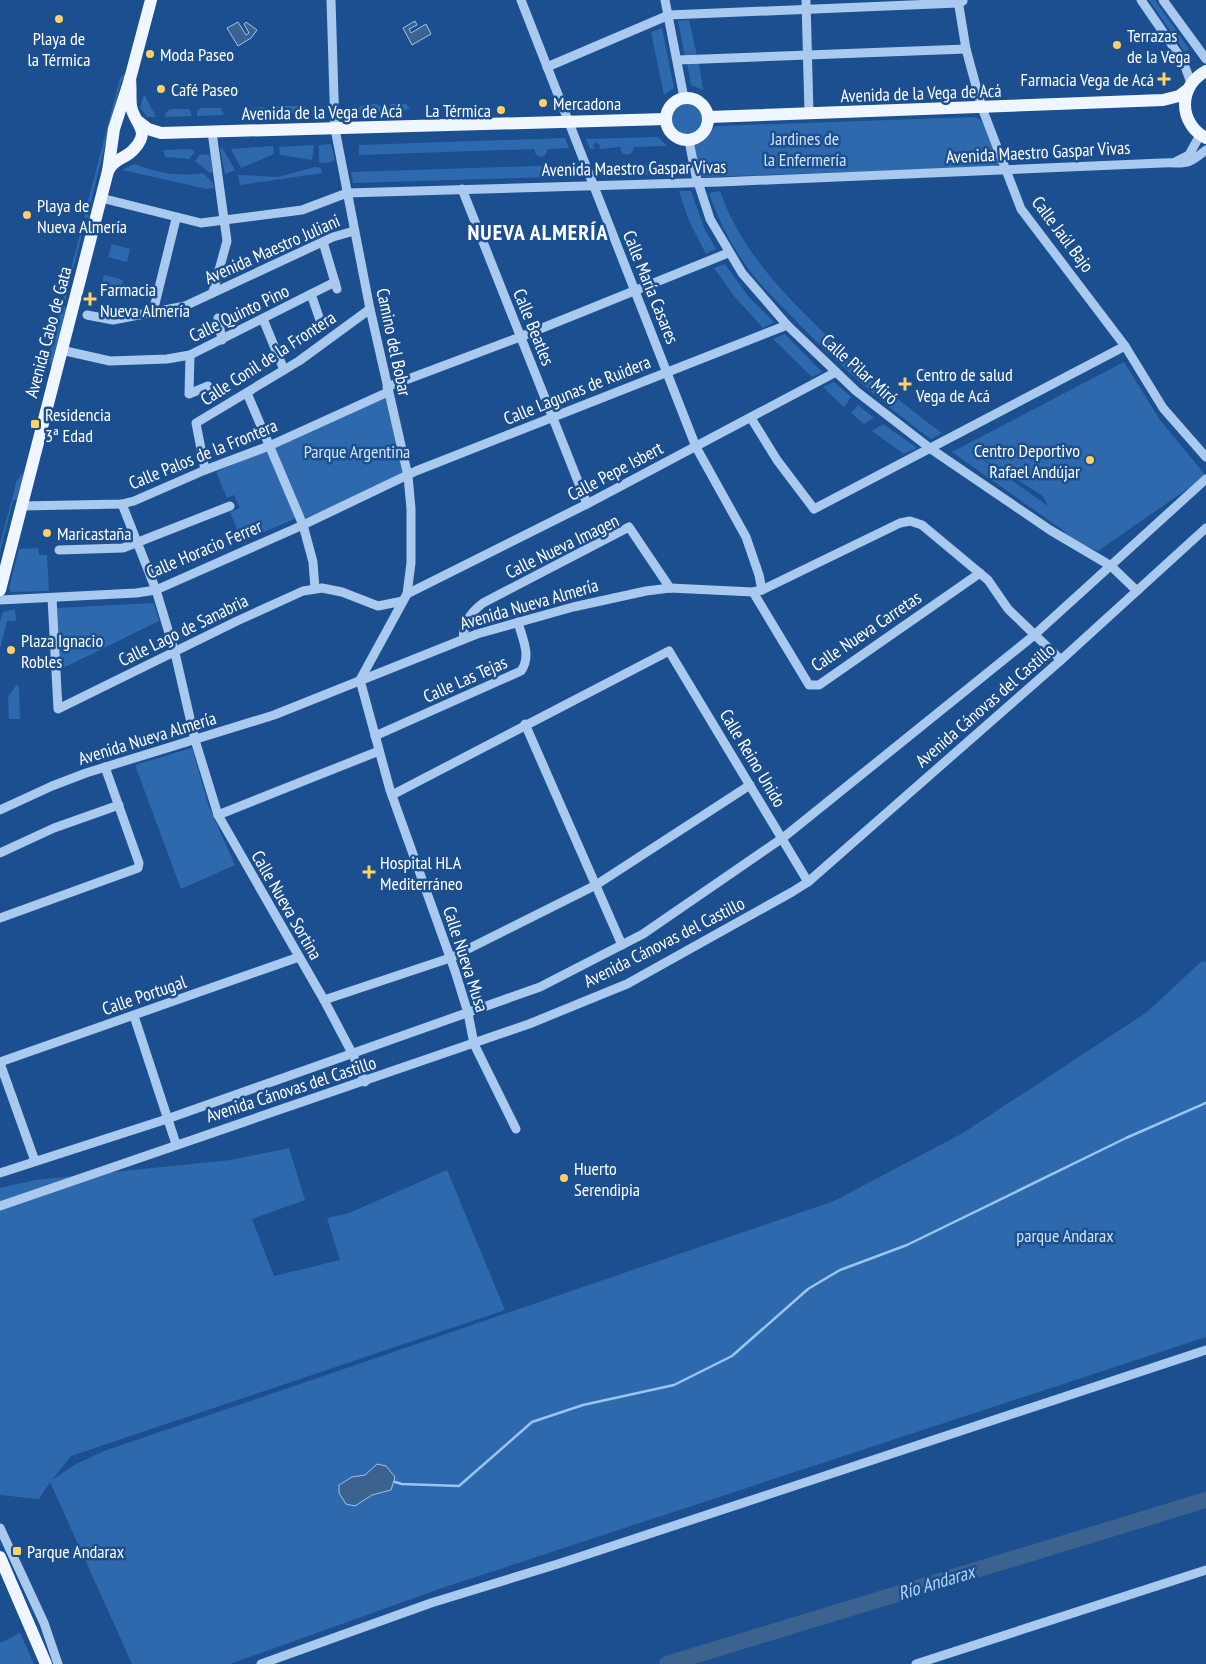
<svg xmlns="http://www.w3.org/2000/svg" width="1206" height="1664" viewBox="0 0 1206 1664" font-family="'PT Sans Narrow',sans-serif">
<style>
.green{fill:#2e69ad;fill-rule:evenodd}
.water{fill:#3c6290;stroke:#9cc4f0}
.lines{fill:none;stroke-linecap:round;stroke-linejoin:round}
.stream{stroke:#9cc4f0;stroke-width:2.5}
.river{stroke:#3c6290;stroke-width:16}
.minor{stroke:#a9c9ee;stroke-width:9}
.major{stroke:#f0f6ff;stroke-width:12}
.poi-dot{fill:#ffd166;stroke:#1b4f8f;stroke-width:2}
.labels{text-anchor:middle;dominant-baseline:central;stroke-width:5;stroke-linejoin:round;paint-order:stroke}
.poi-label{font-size:18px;fill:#fff;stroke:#1b4f8f;text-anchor:start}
.street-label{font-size:18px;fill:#fff;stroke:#1b4f8f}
.park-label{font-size:18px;fill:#cfe3fa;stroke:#1b4f8f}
.water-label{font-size:19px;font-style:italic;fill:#b5d3f5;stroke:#1b4f8f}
.district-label{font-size:22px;font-weight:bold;letter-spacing:1px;fill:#fff;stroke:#1b4f8f}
</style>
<rect width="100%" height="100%" fill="#1b4f8f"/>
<g class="green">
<path d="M1149 0H1155L1189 49 1185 52Z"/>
<path d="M689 20 697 56 685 57 678 21Z"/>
<path d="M662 28 674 88 664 95 651 32Z"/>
<path d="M687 63H699L703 90 691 85Z"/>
<path d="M127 71 125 80 121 82 88 213 89 218 84 217 120 78Z"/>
<path d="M144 94 156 117H147L140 108Z"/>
<circle cx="687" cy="119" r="16"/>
<path d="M376 104 382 107 381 112 359 113 357 110 361 106Z"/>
<path d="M391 104H406L410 109 388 112 386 111Z"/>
<path d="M278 106H305L311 112 274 115 273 110Z"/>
<path d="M262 107 269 109 270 114 246 115 247 109Z"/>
<path d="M201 108H221L224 115 197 116V111Z"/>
<path d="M170 109H189L192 116 165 117 166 113Z"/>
<path d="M975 117 983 122 999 163 993 167 703 177 699 174 694 146 716 126Z"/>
<path d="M658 137 667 146 634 147 632 153 627 155 622 153 620 147 599 149 600 145 595 142 593 147 596 149H590L586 139Z"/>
<path d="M565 138 569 148 548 149 545 155 541 157 536 155 534 149 359 155V145Z"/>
<path d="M331 144 335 160 327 163 319 162V145Z"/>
<path d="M314 145 312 160 280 155 279 147Z"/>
<path d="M273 146 274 154 241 168 231 149Z"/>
<path d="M222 147 235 170 225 174 220 149Z"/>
<path d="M191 149 195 152 189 159 165 157 163 150Z"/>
<path d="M200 154 210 155 213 172 210 173 195 161Z"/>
<path d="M134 164C158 173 178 177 203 173L213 183 214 188 207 189 122 170Z"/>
<path d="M683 164 686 174H683L682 169H673V174L601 176 597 167Z"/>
<path d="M568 165 566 171 572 173 571 165 576 166 580 176 353 183 351 172Z"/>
<path d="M315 167 321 168 322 173 240 185 238 175H240L278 177Z"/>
<path d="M691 191 705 230 716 249 706 254 689 221 679 191Z"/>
<path d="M720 191C740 248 778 288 820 329 859 367 898 401 942 433L931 439C883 404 840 366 799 324 781 305 762 288 747 267 731 245 718 219 709 193Z"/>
<path d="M82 226 87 228 83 231 64 305 66 309 51 368 49 355Z"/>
<path d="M112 244 130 249 127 262 108 257Z"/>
<path d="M725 264 748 296 774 322 763 328 734 296 714 268Z"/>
<path d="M104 275 123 280 119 293 101 288Z"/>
<path d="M785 334 822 372 812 377 773 339Z"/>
<path d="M1124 362 1160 420 1206 476 1098 551 1069 539 1064 531 952 452ZM975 454 1043 496 1048 506Z"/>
<path d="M834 382 851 397 844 407 823 387Z"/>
<path d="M386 397 403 472 399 474V477L306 518 304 515 242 541 230 512 240 508 234 495 227 498 216 472Z"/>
<path d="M858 405 874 418 864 424 851 413Z"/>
<path d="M883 424 917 448 904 454 872 431Z"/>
<path d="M24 472 17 499 13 501 0 552V544L17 480Z"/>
<path d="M38 548 39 555H47L49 591 11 592 9 588 19 549Z"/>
<path d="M154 603 159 621 61 669 57 608Z"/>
<path d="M15 609 16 621H7L0 649V622L3 612Z"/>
<path d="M17 684 19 688 20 719H9L8 697Z"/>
<path d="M192 748 209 807 235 865 181 889 135 765Z"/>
<path d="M1202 961 1206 962V1337L442 1588 230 1664H132L50 1482 39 1499 0 1495V1188L35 1180 231 1160 289 1148 305 1200 252 1219 274 1276 340 1260 327 1218 349 1213 447 1170 505 1310 71 1456 52 1480 74 1465 104 1451 834 1201 963 1133 1147 1012Z"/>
<path d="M20 1633 34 1664H0V1643Z"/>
</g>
<g class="water">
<path d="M415 21 417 25 409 29 411 33 426 24 431 34 412 45 403 28Z"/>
<path d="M238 22 246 35 249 33 244 24 246 22 257 30 251 38 238 46 227 28Z"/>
<path d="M377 1464 386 1466 395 1477 391 1490 372 1495 355 1506 346 1504 339 1493V1485L352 1477 365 1475Z"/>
</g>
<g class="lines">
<path class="stream" d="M395 1482 402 1484 459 1486 532 1422 583 1405 674 1385 732 1356 808 1289 840 1270 907 1245 1126 1138 1206 1103"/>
<path class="river" d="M667 1664 1206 1500"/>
<g class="minor">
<path d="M331 0 335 129 370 309 408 476 411 509V563L407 594 360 680 390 790 455 971 468 1013 474 1044 516 1129"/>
<path d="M521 0 696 447 746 537 759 575 762 590"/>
<path d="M665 0 684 98"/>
<path d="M806 0 809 114"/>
<path d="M958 0 966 49 982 108 1021 209 1125 346 1163 408 1206 457"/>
<path d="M1141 0 1183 61 1191 83"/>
<path d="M1163 0 1206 59"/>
<path d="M678 60 966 49"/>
<path d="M547 67 669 15 958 3 963 1"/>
<path d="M212 132 227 241 213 292"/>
<path d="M689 141 696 176 710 219 742 273 787 325 856 391 931 449 1050 530 1111 566 1137 591"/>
<path d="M1175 162 1189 155 1200 135"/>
<path d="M462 189 587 504"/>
<path d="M101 198 201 223 302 210 347 193 720 182 1162 163C1187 162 1185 167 1206 150"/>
<path d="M323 242 337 289"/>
<path d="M311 294 335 282"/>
<path d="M153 312 176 219"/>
<path d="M87 315 113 320 185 306 333 237 354 231"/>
<path d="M218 318 222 340"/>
<path d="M263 319 284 370"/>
<path d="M61 350 110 361 167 359 190 355 311 294 321 323"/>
<path d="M190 355 189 394 208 386"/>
<path d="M387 387 520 337 728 253"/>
<path d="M247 393 303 525 313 562 315 589"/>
<path d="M751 418 777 460 814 509 1125 346"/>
<path d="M205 470 196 423 299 361 370 309"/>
<path d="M122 504 156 590 175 653 195 740 218 815 324 1000 352 1053 365 1082"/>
<path d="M21 506 122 504 134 501 205 470 269 446 388 392"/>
<path d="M59 550 123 548 230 506"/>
<path d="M753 592 809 685H819L980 573"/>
<path d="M407 594 587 504 836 372"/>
<path d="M52 598 58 709 237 621 303 591 322 588 342 592 378 606 403 601"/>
<path d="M0 600 136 593 156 590 303 525 416 471 787 325"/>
<path d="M463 639C464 622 470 613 483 603L629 527 670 588"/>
<path d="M525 724 622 945"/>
<path d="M375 736 521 671C532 656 522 638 518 622"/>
<path d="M392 795 669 651 808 882"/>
<path d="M0 810 52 786 86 773 274 715 477 634 573 607 646 591 670 588 753 592 762 590 900 523 910 521 922 525 988 580 1008 609 1061 660"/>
<path d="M218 815 379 751"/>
<path d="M0 853 54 828 119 805"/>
<path d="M0 918 138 868 139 863 105 767"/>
<path d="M324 1000 450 958 596 885 750 785"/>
<path d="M134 1016 176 1144"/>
<path d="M0 1062 299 957"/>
<path d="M0 1063 35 1161"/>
<path d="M0 1173 167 1119 540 987 643 934 784 837 1032 637 1206 479"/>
<path d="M0 1206 529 1024 627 984 792 892 808 882 1061 660 1206 528"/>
<path d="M0 1528 44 1623 58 1664"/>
<path d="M261 1664 431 1603 561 1563 1206 1350"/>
<path d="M916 1664 1206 1570"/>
</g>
<g class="major">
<path d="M1206 71C1178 86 1178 123 1206 138"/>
<circle cx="687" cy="119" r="21"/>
<path d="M709 117 1163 100 1179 96 1187 90"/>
<path d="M139 122 148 129 161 133 666 119"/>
<path d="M108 171 114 129 130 79 151 0"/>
<path d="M0 590 108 171C114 158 126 159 134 149 152 130 134 124 131 106 130 97 131 88 130 79"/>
<path d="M0 1557 46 1664"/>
</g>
</g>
<g class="poi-dot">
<circle cx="59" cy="19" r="5"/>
<circle cx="1117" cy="45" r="5"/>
<circle cx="150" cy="54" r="5"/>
<path d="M1161.5 71.5h5v5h5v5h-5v5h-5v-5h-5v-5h5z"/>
<circle cx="161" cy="89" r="5"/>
<circle cx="543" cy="103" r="5"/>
<circle cx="501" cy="110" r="5"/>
<circle cx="27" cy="215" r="5"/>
<path d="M87.5 291.5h5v5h5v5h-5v5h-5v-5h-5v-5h5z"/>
<path d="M902.5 376.5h5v5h5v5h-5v5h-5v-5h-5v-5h5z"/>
<rect x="30" y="419" width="10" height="10" rx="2.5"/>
<circle cx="1090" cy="460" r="5"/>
<circle cx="47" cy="533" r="5"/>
<circle cx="11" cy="650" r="5"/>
<path d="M366.5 864.5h5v5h5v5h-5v5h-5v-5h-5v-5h5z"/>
<circle cx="564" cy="1178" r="5"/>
<rect x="12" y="1546" width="10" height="10" rx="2.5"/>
</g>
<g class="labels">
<g class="poi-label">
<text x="1127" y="35">Terrazas<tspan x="1127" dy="21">de la Vega</tspan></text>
<text x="59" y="38" text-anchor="middle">Playa de<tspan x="59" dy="21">la Térmica</tspan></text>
<text x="160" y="54">Moda Paseo</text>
<text x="1154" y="79" text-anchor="end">Farmacia Vega de Acá</text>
<text x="171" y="89">Café Paseo</text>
<text x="553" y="103">Mercadona</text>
<text x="491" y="110" text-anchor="end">La Térmica</text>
<text x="37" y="205">Playa de<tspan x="37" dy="21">Nueva Almería</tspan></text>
<text x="100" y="289">Farmacia<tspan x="100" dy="21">Nueva Almería</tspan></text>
<text x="916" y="374">Centro de salud<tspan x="916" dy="21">Vega de Acá</tspan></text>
<text x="45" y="414">Residencia<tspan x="45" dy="21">3ª Edad</tspan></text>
<text x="1080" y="450" text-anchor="end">Centro Deportivo<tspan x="1080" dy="21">Rafael Andújar</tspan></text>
<text x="57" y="533">Maricastaña</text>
<text x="21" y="640">Plaza Ignacio<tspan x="21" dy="21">Robles</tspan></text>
<text x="380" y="862">Hospital HLA<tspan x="380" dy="21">Mediterráneo</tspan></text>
<text x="574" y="1168">Huerto<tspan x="574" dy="21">Serendipia</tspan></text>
<text x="27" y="1551">Parque Andarax</text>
</g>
<g class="street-label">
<text transform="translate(921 93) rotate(-2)">Avenida de la Vega de Acá</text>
<text transform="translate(322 112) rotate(-1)">Avenida de la Vega de Acá</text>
<text transform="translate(1038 152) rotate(-3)">Avenida Maestro Gaspar Vivas</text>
<text transform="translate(634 168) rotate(-1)">Avenida Maestro Gaspar Vivas</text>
<text transform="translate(1063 234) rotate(53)">Calle Jaúl Bajo</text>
<text transform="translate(272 249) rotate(-24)">Avenida Maestro Juliani</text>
<text transform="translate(651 287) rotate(68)">Calle María Casares</text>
<text transform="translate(239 313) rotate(-26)">Calle Quinto Pino</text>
<text transform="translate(534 327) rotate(68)">Calle Beatles</text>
<text transform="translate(48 332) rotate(-75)">Avenida Cabo de Gata</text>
<text transform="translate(394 342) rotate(78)">Camino del Bobar</text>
<text transform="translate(268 358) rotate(-33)">Calle Conil de la Frontera</text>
<text transform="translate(860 369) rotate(42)">Calle Pilar Miró</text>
<text transform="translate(577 390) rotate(-22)">Calle Lagunas de Ruidera</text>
<text transform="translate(203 454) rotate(-22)">Calle Palos de la Frontera</text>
<text transform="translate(615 471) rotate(-28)">Calle Pepe Isbert</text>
<text transform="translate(562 546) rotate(-26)">Calle Nueva Imagen</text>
<text transform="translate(204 549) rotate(-23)">Calle Horacio Ferrer</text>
<text transform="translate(529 604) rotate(-16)">Avenida Nueva Almería</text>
<text transform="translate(183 630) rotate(-26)">Calle Lago de Sanabria</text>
<text transform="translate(866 631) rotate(-34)">Calle Nueva Carretas</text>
<text transform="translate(465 679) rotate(-24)">Calle Las Tejas</text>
<text transform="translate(985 705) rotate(-41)">Avenida Cánovas del Castillo</text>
<text transform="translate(147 738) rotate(-17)">Avenida Nueva Almería</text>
<text transform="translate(753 758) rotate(59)">Calle Reino Unido</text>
<text transform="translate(287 905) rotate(60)">Calle Nueva Sortina</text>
<text transform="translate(664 942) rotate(-27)">Avenida Cánovas del Castillo</text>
<text transform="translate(466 959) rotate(72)">Calle Nueva Musa</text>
<text transform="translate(144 995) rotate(-19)">Calle Portugal</text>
<text transform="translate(291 1089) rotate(-18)">Avenida Cánovas del Castillo</text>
</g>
<g class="park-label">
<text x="805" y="138">Jardines de<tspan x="805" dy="21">la Enfermería</tspan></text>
<text x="357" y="451">Parque Argentina</text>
<text x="1065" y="1235">parque Andarax</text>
</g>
<g class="water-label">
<text transform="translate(936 1582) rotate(-17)">Río Andarax</text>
</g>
<g class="district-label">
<text x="538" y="232">NUEVA ALMERÍA</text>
</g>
</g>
</svg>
